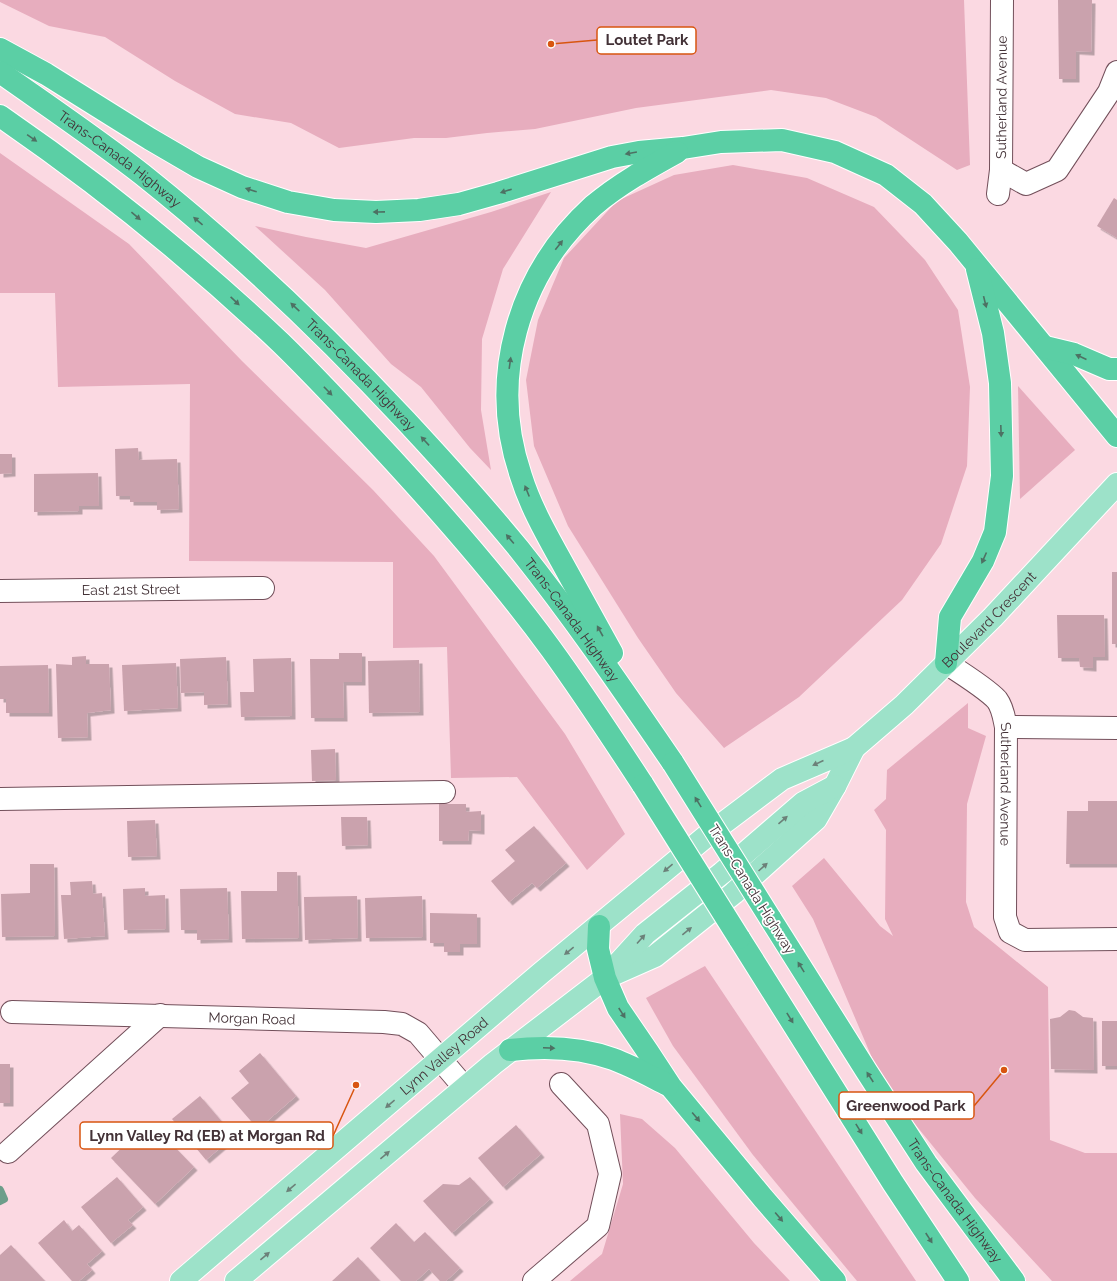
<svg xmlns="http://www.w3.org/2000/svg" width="1117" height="1281" viewBox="0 0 1117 1281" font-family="Raleway,sans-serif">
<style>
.green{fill:#e7adbe}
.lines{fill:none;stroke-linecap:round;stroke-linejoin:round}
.stream{stroke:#6c9e8a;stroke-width:8}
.building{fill:#caa2ad;filter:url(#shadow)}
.minor-casing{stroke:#724f5a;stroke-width:24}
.major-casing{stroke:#fff;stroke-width:24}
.highway-casing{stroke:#fff;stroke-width:24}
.minor{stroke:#fff;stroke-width:22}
.major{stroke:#9de2c9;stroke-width:22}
.highway{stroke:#5bcfa5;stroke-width:22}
.highway-bridge-casing{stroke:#fff;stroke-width:24;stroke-linecap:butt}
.highway-bridge{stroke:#5bcfa5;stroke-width:22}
.oneway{fill:#4d7163}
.oneway2{fill:#6c8179}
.labels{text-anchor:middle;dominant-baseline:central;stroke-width:3.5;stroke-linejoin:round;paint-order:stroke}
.street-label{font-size:14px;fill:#433237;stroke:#fff}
.leader{fill:none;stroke:#d85510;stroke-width:1.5}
.callout-dot{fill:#d85510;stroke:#fff;stroke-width:1.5}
.callout{fill:#fff;stroke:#d85510;stroke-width:1.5}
.callout-label{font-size:15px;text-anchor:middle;font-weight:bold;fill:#433237}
</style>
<defs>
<filter id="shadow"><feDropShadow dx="3.5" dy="3.5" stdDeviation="0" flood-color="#0004"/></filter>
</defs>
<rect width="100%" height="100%" fill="#fbd9e2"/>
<g class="green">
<path d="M0 0H964L970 165 957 170 876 117 826 98 771 90 636 108 535 129 487 133 446 138H414L339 148 291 123 235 114 175 81 105 37 49 26 0 2Z"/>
<path d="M0 153 129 244 242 361 373 490 434 556 565 734 625 834 587 870 517 777 451 778 447 647 393 648V562L189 561 190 384 58 387 55 293H0Z"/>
<path d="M733 165 807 178 874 207 925 260 958 310 970 387 967 466 941 544 902 600 851 648 799 697 724 748 676 693 638 638 568 526 534 446 526 380 538 320 564 258 617 201 674 175Z"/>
<path d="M551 192 503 269 482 339 481 410 491 470 470 448 421 387 391 364 325 290 255 226 306 237 366 248 491 212Z"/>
<path d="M1018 386 1075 450 1020 499Z"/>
<path d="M968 703V728L986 736 967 804 966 902 974 927 1048 987 1050 1140 1085 1153H1117V1281H1052L975 1198 884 1086 813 919 792 886 824 858 880 926 893 936 885 919 886 830 874 810 886 799 887 770Z"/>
<path d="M705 966 916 1281H857L753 1155 673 1046 646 998Z"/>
<path d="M620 1114 642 1119 675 1148 754 1243 790 1281H570L602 1254 623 1184Z"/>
</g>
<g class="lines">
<path class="stream" d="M0 1190 4 1199 0 1201"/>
</g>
<g class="building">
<path d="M1058 0H1092L1091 52 1076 51V79H1059Z"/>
<path d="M1114 198 1117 200V238L1097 226Z"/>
<path d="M138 448 139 460 177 459 179 509 157 510V502H130V496H116L115 449Z"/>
<path d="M0 454H12V473L0 474Z"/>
<path d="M98 473 99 506H79V511L34 512V474Z"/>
<rect x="1112" y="572" width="5" height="72"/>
<path d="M1057 615H1104L1105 657H1093V668L1080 667 1079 658H1058Z"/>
<path d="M339 653H362V682H343L344 718H311L310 659H339Z"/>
<path d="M86 656V664H109L111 710 87 713 88 737 58 738 56 664 72 665V657Z"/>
<path d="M226 657 228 704 204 705V692L181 693 180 659Z"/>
<path d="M291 658 292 716 241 717 240 692H254L253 659Z"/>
<path d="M419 660 420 712 369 713 368 661Z"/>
<path d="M176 663 178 708 124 711 122 665Z"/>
<path d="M48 665 49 713H6V699H0V666Z"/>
<path d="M335 749 336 780 312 781 311 750Z"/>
<path d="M1088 801H1117V864H1066L1067 811H1088Z"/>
<path d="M439 804H466V812L481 811V831L469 830 468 841H439Z"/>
<path d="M341 817H367L368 845 342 846Z"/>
<path d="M155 820 157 856 128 857 127 821Z"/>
<path d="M534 826 566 863 537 888 532 883 509 902 491 881 515 861 505 850Z"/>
<path d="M30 864H54L55 936 2 937 1 894 30 893Z"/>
<path d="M277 872H297L299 938 242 939 241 891H277Z"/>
<path d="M92 881 93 894 102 893 105 936 64 939 61 895H71L70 882Z"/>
<path d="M145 888V896L165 895 166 929 124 930 123 889Z"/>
<path d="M227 888 229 939 197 940V930H181L180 889Z"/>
<path d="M357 896 358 938 305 940 304 897Z"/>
<path d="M422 896 423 937 366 938 365 898Z"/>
<path d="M430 913 477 914V944H460V952H444V943H430Z"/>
<path d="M1069 1010 1075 1011 1083 1017 1093 1018 1094 1070 1051 1069 1050 1019 1060 1017Z"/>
<rect x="1102" y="1021" width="15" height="45"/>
<path d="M260 1053 296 1096 258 1129 231 1098 249 1083 239 1071Z"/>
<rect x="0" y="1064" width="10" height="39"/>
<path d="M200 1096 234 1136 206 1160 172 1119Z"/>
<path d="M516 1125 541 1154 503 1187 478 1158Z"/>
<path d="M163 1135 194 1167 155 1204 111 1158 134 1136 144 1147 148 1143 151 1147Z"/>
<path d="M117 1177 143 1207 128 1220 133 1225 111 1243 81 1207Z"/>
<path d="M470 1177 490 1199 452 1233 423 1201 443 1184 459 1185Z"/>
<path d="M64 1220 72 1231 79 1225 102 1251 87 1264 92 1270 79 1281H72L38 1243Z"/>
<path d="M396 1223 414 1242 425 1232 460 1268 446 1281H440L429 1269 416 1281H401L370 1248Z"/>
<path d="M11 1245 45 1281H0V1255Z"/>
<path d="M358 1257 380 1281H332Z"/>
</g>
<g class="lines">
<g class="minor-casing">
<g id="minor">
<path d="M1001 170 1026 184 1057 170 1109 92 1117 72"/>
<path id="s1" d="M998 194 1001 170 1002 0"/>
<path id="s2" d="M0 591 263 588"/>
<path id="s3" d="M946 663C960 672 987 689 997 700 1003 708 1004 718 1006 727L1005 917 1010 932 1025 940 1117 939"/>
<path d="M1006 727 1117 728"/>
<path d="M0 799 444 792"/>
<path id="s4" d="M12 1012 384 1022 402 1024 418 1033 464 1087"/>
<path d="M8 1152 160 1015"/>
<path d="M534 1281 598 1226 610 1174 598 1124 561 1084"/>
</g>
</g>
<g class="major-casing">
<g id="major">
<path d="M612 975 655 956 734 893 816 819 835 786 854 748"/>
<path id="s5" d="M181 1281 541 973 709 834 782 779 854 748 904 705 993 617 1117 484"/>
<path d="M236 1281 493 1064 605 978 645 934 722 873 803 803 835 786"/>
</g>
</g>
<g class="highway-casing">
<g id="highway">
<path d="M0 49 46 74 150 139 198 167 242 187 288 202 334 210 376 212 419 210 459 204 498 193 612 157 639 152 683 148 721 142 782 140 835 152 886 175 923 204 958 242 1117 436"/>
<path id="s6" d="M0 72C48 106 97 139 143 175 237 250 324 333 406 421 445 463 483 505 519 549 574 618 623 690 673 763"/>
<path d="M0 116C99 184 193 260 281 343 319 380 355 419 391 458 447 519 502 582 551 649 583 693 613 739 643 785"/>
<path d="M1045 347 1074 354 1109 369H1117"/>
<path d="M612 653C596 624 580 595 564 566 548 537 531 508 521 476 488 379 517 275 593 206 619 184 648 168 677 152"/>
<path d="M946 663 950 617 983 561 995 532 1002 476 1000 383 993 333 977 269"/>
<path id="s7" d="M770 918 867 1072 926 1163 1014 1281"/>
<path d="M599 926 598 949 605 978 618 1008 648 1052 671 1087 763 1198 835 1281"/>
<path d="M739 938 893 1183 958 1281"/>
<path d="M510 1050C544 1046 580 1047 613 1059 632 1066 650 1076 668 1085"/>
</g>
</g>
<use href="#minor" class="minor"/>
<use href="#major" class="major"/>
<use href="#highway" class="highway"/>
<g class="highway-bridge-casing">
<g id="highway-bridge">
<path d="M673 763 770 918"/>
<path d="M643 785 739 938"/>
</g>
</g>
<use href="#highway-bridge" class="highway-bridge"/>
</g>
<defs><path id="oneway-solid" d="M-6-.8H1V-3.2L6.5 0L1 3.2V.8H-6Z"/></defs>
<g class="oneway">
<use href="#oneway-solid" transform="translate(32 138) rotate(35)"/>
<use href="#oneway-solid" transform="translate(631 153) rotate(170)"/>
<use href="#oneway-solid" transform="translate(251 190) rotate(-162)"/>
<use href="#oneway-solid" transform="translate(506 191) rotate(162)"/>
<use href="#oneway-solid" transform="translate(379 212) rotate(179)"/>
<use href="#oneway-solid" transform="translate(136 216) rotate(40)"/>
<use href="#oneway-solid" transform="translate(198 221) rotate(-140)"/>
<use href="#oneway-solid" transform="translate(559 245) rotate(-52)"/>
<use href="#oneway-solid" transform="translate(235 301) rotate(43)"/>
<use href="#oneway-solid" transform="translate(985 302) rotate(76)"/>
<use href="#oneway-solid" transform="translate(295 307) rotate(-137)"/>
<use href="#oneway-solid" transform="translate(1081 357) rotate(-156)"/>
<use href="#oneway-solid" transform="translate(510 363) rotate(-82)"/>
<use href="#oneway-solid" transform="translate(328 391) rotate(46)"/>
<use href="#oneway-solid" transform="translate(1001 431) rotate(88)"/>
<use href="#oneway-solid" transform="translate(425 441) rotate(-133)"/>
<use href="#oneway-solid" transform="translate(527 491) rotate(-112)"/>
<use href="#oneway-solid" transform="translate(510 539) rotate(-130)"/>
<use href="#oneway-solid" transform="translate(984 558) rotate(114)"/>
<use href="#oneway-solid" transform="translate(600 631) rotate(-119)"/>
<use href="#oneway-solid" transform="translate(698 802) rotate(-122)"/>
<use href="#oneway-solid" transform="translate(801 967) rotate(-122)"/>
<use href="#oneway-solid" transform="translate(622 1013) rotate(57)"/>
<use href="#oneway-solid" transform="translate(790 1018) rotate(58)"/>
<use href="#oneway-solid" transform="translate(549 1048) rotate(2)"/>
<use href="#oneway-solid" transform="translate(870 1077) rotate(-123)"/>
<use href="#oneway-solid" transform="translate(696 1117) rotate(50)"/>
<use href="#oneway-solid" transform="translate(859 1129) rotate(58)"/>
<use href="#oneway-solid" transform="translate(779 1217) rotate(50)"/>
<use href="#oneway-solid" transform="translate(929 1238) rotate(57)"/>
</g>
<g class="oneway2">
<use href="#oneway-solid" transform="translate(818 763) rotate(156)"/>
<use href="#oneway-solid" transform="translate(783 820) rotate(-41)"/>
<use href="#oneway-solid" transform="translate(763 867) rotate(-42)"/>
<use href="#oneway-solid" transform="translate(668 868) rotate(140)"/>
<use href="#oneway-solid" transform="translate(687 931) rotate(-39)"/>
<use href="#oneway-solid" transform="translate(641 939) rotate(-48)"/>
<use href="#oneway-solid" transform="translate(569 951) rotate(141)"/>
<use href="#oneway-solid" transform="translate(390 1104) rotate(140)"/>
<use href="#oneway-solid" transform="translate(385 1155) rotate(-40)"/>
<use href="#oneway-solid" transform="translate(291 1188) rotate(140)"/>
<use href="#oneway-solid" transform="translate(265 1256) rotate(-40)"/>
</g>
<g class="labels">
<g class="street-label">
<text stroke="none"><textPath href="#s1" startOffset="97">Sutherland Avenue</textPath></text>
<text stroke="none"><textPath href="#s6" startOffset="148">Trans-Canada Highway</textPath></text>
<text stroke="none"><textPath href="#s6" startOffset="472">Trans-Canada Highway</textPath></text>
<text stroke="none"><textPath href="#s2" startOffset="131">East 21st Street</textPath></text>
<text stroke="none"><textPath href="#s5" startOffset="1048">Boulevard Crescent</textPath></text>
<text stroke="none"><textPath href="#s6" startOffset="796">Trans-Canada Highway</textPath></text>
<text stroke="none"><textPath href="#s3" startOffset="149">Sutherland Avenue</textPath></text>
<text transform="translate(752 889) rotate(58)">Trans-Canada Highway</text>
<text stroke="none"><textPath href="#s4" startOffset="240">Morgan Road</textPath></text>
<text stroke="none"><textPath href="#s5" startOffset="346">Lynn Valley Road</textPath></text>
<text stroke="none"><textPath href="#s7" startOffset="338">Trans-Canada Highway</textPath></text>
</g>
</g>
<path class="leader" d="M551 44L597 40M1004 1070L974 1106M356 1085L333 1136"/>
<g class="callout-dot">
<circle cx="551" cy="44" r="4"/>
<circle cx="1004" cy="1070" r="4"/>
<circle cx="356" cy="1085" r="4"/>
</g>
<g class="callout">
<rect x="597" y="27" width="99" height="27" rx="4"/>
<rect x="839" y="1092" width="135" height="27" rx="4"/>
<rect x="80" y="1122" width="253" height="27" rx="4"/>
</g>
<g class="callout-label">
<text x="647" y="45">Loutet Park</text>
<text x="906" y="1111">Greenwood Park</text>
<text x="207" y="1141">Lynn Valley Rd (EB) at Morgan Rd</text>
</g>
</svg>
